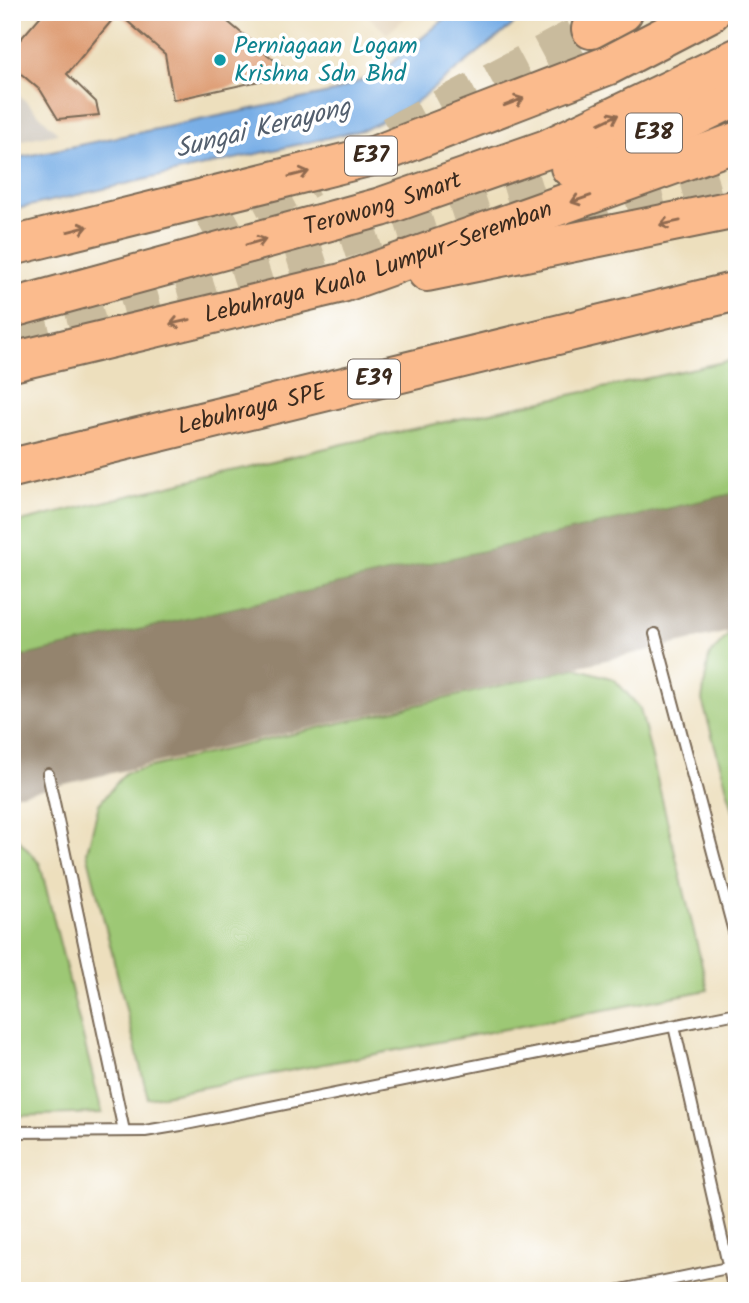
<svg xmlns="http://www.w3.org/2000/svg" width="749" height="1303" viewBox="0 0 749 1303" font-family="Kalam,sans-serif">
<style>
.built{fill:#e0ceb1}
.industrial{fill:#cac3b8}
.green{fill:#9dc875;stroke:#6c794a;stroke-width:2}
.water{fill:#78aee6;stroke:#5a6c82;stroke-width:2}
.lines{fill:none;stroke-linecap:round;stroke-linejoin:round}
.runway{stroke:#94846e;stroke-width:133}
.building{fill:#dc976c}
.motorway-tunnel{stroke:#c9bb9d;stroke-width:38;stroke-dasharray:38 19;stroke-linecap:butt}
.service-casing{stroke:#796956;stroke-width:14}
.motorway-casing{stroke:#796956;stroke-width:42}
.service{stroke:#fff;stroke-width:10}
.motorway{stroke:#fbbb8d;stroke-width:38}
.oneway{stroke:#916b50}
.culture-dot{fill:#0f9aa8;stroke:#fff;stroke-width:2.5}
.labels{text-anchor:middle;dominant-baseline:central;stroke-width:7;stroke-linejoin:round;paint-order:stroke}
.shield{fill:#fff;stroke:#766a62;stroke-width:2}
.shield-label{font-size:23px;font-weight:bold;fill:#3b2a1e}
.culture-label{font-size:24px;fill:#0d838f;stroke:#fff;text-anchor:start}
.street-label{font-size:24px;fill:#3b2a1e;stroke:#fff}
.water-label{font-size:26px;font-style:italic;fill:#535f6e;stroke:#fff}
</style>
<rect width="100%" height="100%" fill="#fff"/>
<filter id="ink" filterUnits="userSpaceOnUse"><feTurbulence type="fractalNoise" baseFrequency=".0143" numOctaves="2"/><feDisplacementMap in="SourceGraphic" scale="14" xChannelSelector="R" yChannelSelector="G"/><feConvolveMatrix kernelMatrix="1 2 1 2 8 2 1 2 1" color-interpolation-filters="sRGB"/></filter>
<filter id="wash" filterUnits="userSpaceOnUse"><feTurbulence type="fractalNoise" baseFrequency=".00686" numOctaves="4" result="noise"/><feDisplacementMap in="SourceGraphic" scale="28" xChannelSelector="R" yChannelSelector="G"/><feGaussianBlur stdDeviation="1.57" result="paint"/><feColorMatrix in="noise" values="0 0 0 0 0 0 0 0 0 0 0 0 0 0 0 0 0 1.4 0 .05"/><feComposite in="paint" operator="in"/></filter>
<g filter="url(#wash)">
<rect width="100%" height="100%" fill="#eddfbd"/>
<path class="built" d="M364 12H412L387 34Z"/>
<path class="industrial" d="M12 88 58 133 12 142Z"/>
<g class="green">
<path d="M737 359V493L12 659V524L343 444Z"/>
<path d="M737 625V824L702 700 709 656Z"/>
<path d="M576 668 614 679 640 708 708 990 148 1098 87 852 99 804 125 773Z"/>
<path d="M12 832 40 864 102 1113 12 1116Z"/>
</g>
<path class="water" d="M453 12H529L410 107 366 129 12 210V159L334 92 381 72Z"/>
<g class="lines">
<path class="runway" d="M12 728 737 562"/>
</g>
<g id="blocks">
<path class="building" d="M44 12H216L291 74 173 100 165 54 118 13 67 74 96 102 99 115 58 119 41 91 12 66V49Z"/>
</g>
</g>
<g filter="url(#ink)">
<use href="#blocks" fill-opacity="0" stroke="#796956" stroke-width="2"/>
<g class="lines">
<g class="motorway-tunnel">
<path d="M391 135 591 29"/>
<path d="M573 226 723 186"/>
<path d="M204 235 310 178"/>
<path d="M12 336 183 290 570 167"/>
</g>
<g class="service-casing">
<g id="service">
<path d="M655 634 737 943"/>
<path d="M48 774 124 1131"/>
<path d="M674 1026 734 1291"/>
<path d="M12 1132 145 1131 181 1125 737 1013"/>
<path d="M616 1291 737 1266"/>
</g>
</g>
<g class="motorway-casing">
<g id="motorway">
<path d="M591 29 623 12"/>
<path d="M570 167 688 120 737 96"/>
<path d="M12 246 376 155 609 65 711 12"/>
<path d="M427 272 737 209"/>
<path id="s1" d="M12 308 381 207 547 149 737 58"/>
<path id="s2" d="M12 362 342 283 737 142"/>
<path id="s3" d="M12 468 737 291"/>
</g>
</g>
<use href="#service" class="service"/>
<use href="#motorway" class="motorway"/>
</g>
<defs><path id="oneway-shaft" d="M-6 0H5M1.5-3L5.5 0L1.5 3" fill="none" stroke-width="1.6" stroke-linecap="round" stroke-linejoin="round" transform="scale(1.75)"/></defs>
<g class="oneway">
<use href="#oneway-shaft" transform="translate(514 102) rotate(-21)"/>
<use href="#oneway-shaft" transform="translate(609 119) rotate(-26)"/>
<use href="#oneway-shaft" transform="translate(299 174) rotate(-14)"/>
<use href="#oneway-shaft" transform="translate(581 199) rotate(161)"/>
<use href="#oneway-shaft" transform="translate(670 223) rotate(168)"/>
<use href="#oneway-shaft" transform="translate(78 229) rotate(-14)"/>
<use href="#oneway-shaft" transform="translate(256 242) rotate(-16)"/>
<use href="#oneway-shaft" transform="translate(180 322) rotate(167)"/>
</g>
</g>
<circle class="culture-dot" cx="220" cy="60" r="7"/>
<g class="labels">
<g class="shield">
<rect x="626" y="113.5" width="56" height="39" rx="5"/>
<rect x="345" y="136.5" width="52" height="39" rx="5"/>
<rect x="348" y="359.5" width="52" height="39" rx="5"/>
</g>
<g class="shield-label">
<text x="654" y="133">E38</text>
<text x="371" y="156">E37</text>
<text x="374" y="379">E39</text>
</g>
<g class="culture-label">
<text x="234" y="46">Perniagaan Logam<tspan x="234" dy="28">Krishna Sdn Bhd</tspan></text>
</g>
<g class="street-label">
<text stroke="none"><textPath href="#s1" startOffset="385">Terowong Smart</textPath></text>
<text stroke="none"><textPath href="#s2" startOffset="380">Lebuhraya Kuala Lumpur–Seremban</textPath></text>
<text stroke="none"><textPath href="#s3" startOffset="247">Lebuhraya SPE</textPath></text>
</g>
<g class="water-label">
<text transform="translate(263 129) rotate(-14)">Sungai Kerayong</text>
</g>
</g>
<rect width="749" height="1303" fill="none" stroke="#fff" stroke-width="42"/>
</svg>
